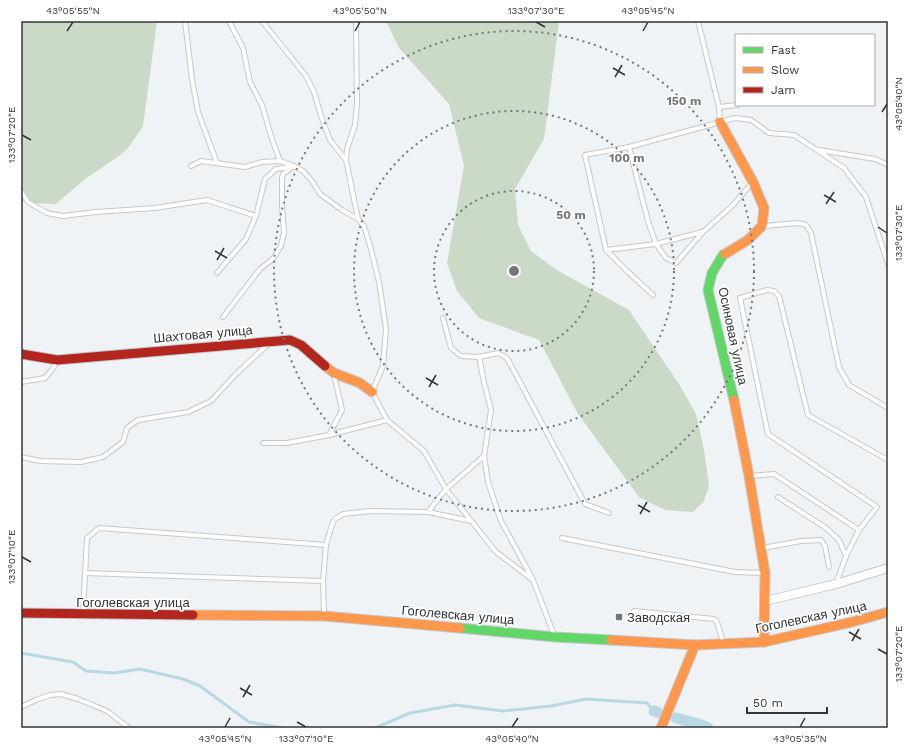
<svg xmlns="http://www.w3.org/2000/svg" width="909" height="749" viewBox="0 0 909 749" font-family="'Work Sans',sans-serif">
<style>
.forest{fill:#cbd9c7}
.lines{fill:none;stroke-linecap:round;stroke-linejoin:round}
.stream{stroke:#b8d9e3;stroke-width:3}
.canal{stroke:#b8d9e3;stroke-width:11}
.lane-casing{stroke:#c6c9cb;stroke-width:6}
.street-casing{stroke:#c6c9cb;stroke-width:10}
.fast-casing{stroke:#c6c9cb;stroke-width:11}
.slow-casing{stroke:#c6c9cb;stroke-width:11}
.jam-casing{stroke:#c6c9cb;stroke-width:11}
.lane{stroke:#fdfdfe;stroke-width:4}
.street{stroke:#fdfdfe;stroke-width:8}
.fast{stroke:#63d668;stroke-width:9}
.slow{stroke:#ff974d;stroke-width:9}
.jam{stroke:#b3261e;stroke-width:9}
.ticks{fill:none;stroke:#323537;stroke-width:1.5}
.ring{fill:none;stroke:#74787a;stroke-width:2;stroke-dasharray:2 4}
.poi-dot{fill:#74787a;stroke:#fff;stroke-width:1.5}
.labels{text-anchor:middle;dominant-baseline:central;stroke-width:3.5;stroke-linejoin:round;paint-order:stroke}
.street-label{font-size:13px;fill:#323537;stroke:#fff}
.poi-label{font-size:13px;fill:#323537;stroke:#fff;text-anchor:start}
.centre{fill:#74787a;stroke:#fff;stroke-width:2}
.ring-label{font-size:12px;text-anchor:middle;font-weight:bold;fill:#74787a;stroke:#fff;stroke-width:3.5;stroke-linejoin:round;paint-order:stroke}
.neatline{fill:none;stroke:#323537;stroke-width:1.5}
.ticks-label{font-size:10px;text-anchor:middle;fill:#323537}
</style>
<rect width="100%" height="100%" fill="#eff3f6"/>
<g class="forest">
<path d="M21 21H157L143 126 128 148 119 156 85 179 56 204 28 203 21 201Z"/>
<path d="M386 21H559L544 139 515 189 518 225 531 251 555 269 629 310 679 384 696 414 704 450 709 486 704 501 693 512 665 510 639 497 578 414 539 340 479 318 457 291 447 263 464 166 449 104 399 48Z"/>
</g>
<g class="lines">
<g class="stream">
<path d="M21 653 73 662 86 671 114 673 140 669 183 679 200 686 249 722 283 728"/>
<path d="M375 728 410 713 455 705 503 711 551 706 586 699 647 703 654 711"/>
</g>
<g class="canal">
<path d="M654 711 657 712"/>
<path d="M676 718 699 724 708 728"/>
</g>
<g class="lane-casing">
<g id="lane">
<path d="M185 21 192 79 198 112 217 163"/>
<path d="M229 21 243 48 250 82 262 105 271 136 280 161"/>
<path d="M262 21 306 76 314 92 321 116 330 140 346 160"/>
<path d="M356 21 357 104 355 125 347 149 346 160 358 219"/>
<path d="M698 21 719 107 720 122"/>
<path d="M719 107 738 105"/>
<path d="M629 147 648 221 656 244 666 258 676 263 703 232 733 205 751 184"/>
<path d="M819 150 875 159 888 165"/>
<path d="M191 166 201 161 245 167 262 162 280 161 294 166 303 171 312 181 320 194 342 210 358 219 364 226 371 249 379 282 386 329 383 366 372 392 387 420 424 451 446 489 496 552 533 580 554 635"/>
<path d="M21 191 28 202 40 209 47 213 63 216 96 212 155 208 207 200 256 216"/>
<path d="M764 226 798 223 806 225 811 233 839 367 849 385 888 408"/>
<path d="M606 250 656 244 702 232"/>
<path d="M217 273 246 239 256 216 265 179 276 169 291 167"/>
<path d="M653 295 627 271 606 250 585 155 629 147 735 118 751 120 769 133 794 135 844 168 866 197 888 264"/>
<path d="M223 317 260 269 273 259 281 246 284 233 282 205V178L283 174 294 166"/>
<path d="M443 318 451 348 461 356 479 357 498 353 507 358 585 504 609 513"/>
<path d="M479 357 484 382 491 410 484 456 488 482 501 521 532 578"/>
<path d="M21 382 45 378 54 367 56 362"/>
<path d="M329 435 342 410 334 375"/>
<path d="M263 443H287L329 435 387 420"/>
<path d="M21 457 40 461 81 462 103 457 123 442 127 428 138 420 188 412 211 401 236 374 267 345"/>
<path d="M750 476 774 474 859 530"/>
<path d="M778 497 826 528 839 540 846 556"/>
<path d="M428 512 446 489 484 456"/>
<path d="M562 538 735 572 764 573"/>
<path d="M763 548 801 541 821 540 825 546 829 567"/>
<path d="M85 573 323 581"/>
<path d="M836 584 846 556 859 530 877 507 768 434 740 298 767 290 774 291 779 296 808 415 888 460"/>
<path d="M634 611 714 619 717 622 723 642"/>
<path d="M83 612 87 538 99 528 326 545"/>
<path d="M324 614 323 581 326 545 331 528 334 520 343 514 370 511 428 512 471 521"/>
<path d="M21 707 36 700 50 695 61 694 78 699 107 711 129 728"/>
</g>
</g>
<g class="street-casing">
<path id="street" d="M765 601 836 584 888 568"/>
</g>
<g class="fast-casing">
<g id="fast">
<path d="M725 254 723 255 712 273 708 290 734 400"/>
<path d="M460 628 555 637 611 640"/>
</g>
</g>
<g class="slow-casing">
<g id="slow">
<path d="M720 122 753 182 764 208 762 226 748 240 725 254"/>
<path d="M325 366 334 373 360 383 372 392"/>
<path d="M734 400 749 476 765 573 764 642"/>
<path d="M193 615 324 616 460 628"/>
<path d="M611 640 695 645 764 642 852 622 888 612"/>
<path d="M661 728 695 645"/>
</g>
</g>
<g class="jam-casing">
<g id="jam">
<path d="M21 354 57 360 290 340 301 345 325 366"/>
<path d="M21 613 193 615"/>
</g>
</g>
<use href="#lane" class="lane"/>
<use href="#street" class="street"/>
<use href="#fast" class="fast"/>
<use href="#slow" class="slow"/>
<use href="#jam" class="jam"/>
</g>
<path class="ticks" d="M536 22 545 27M67 31 73 22M355 31 360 22M643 31 648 22M613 68 625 75M615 77 622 65M882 112 887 104M22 135 31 140M824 195 836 202M826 204 834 192M878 227 887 233M215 251 227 258M217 260 224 248M426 378 438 385M429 387 436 375M638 505 650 512M640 514 647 502M22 557 31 562M849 632 861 639M852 641 859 629M878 649 887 654M240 688 252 695M243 697 250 685M297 722 306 727M225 727 230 718M512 727 518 718M800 727 805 718"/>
<g class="ring">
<circle cx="514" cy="271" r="80"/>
<circle cx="514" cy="271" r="160"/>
<circle cx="514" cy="271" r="240"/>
</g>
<rect class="poi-dot" x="615" y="613" width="8" height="8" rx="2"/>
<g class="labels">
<g class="street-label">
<text transform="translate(203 334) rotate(-5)">Шахтовая улица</text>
<text transform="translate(733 336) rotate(78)">Осиновая улица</text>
<text x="133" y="602">Гоголевская улица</text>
<text transform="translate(458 615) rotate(5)">Гоголевская улица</text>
<text transform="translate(811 617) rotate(-12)">Гоголевская улица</text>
</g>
<g class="poi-label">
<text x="627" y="617">Заводская</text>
</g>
</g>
<circle cx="514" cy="271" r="6" class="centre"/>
<g class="ring-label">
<text x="684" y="105">150 m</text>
<text x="627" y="162">100 m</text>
<text x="571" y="219">50 m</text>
</g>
<rect width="909" height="749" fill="none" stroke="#ffffff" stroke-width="44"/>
<rect x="735" y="34" width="140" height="72" fill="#ffffff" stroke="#adaeaf"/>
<rect x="743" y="47" width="20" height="6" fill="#63d668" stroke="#adaeaf"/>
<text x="771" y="54" font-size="12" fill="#323537">Fast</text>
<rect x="743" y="67" width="20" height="6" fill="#ff974d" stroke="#adaeaf"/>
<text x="771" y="74" font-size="12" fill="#323537">Slow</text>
<rect x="743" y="87" width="20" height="6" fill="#b3261e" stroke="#adaeaf"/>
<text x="771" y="94" font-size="12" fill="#323537">Jam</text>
<path d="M747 707v6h80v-6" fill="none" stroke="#323537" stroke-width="2"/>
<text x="753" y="707" font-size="12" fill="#323537" stroke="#ffffff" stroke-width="3" paint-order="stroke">50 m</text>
<rect x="22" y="22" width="865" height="705" class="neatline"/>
<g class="ticks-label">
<text x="73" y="14">43°05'55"N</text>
<text x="360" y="14">43°05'50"N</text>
<text x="536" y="14">133°07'30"E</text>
<text x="648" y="14">43°05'45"N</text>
<text transform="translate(898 104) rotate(-90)" y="4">43°05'40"N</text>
<text transform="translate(11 135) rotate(-90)" y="4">133°07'20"E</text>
<text transform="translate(898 233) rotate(-90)" y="4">133°07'30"E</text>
<text transform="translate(11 557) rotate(-90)" y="4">133°07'10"E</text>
<text transform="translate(898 654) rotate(-90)" y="4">133°07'20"E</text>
<text x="225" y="742">43°05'45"N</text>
<text x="306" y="742">133°07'10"E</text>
<text x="512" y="742">43°05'40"N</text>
<text x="800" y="742">43°05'35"N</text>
</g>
</svg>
